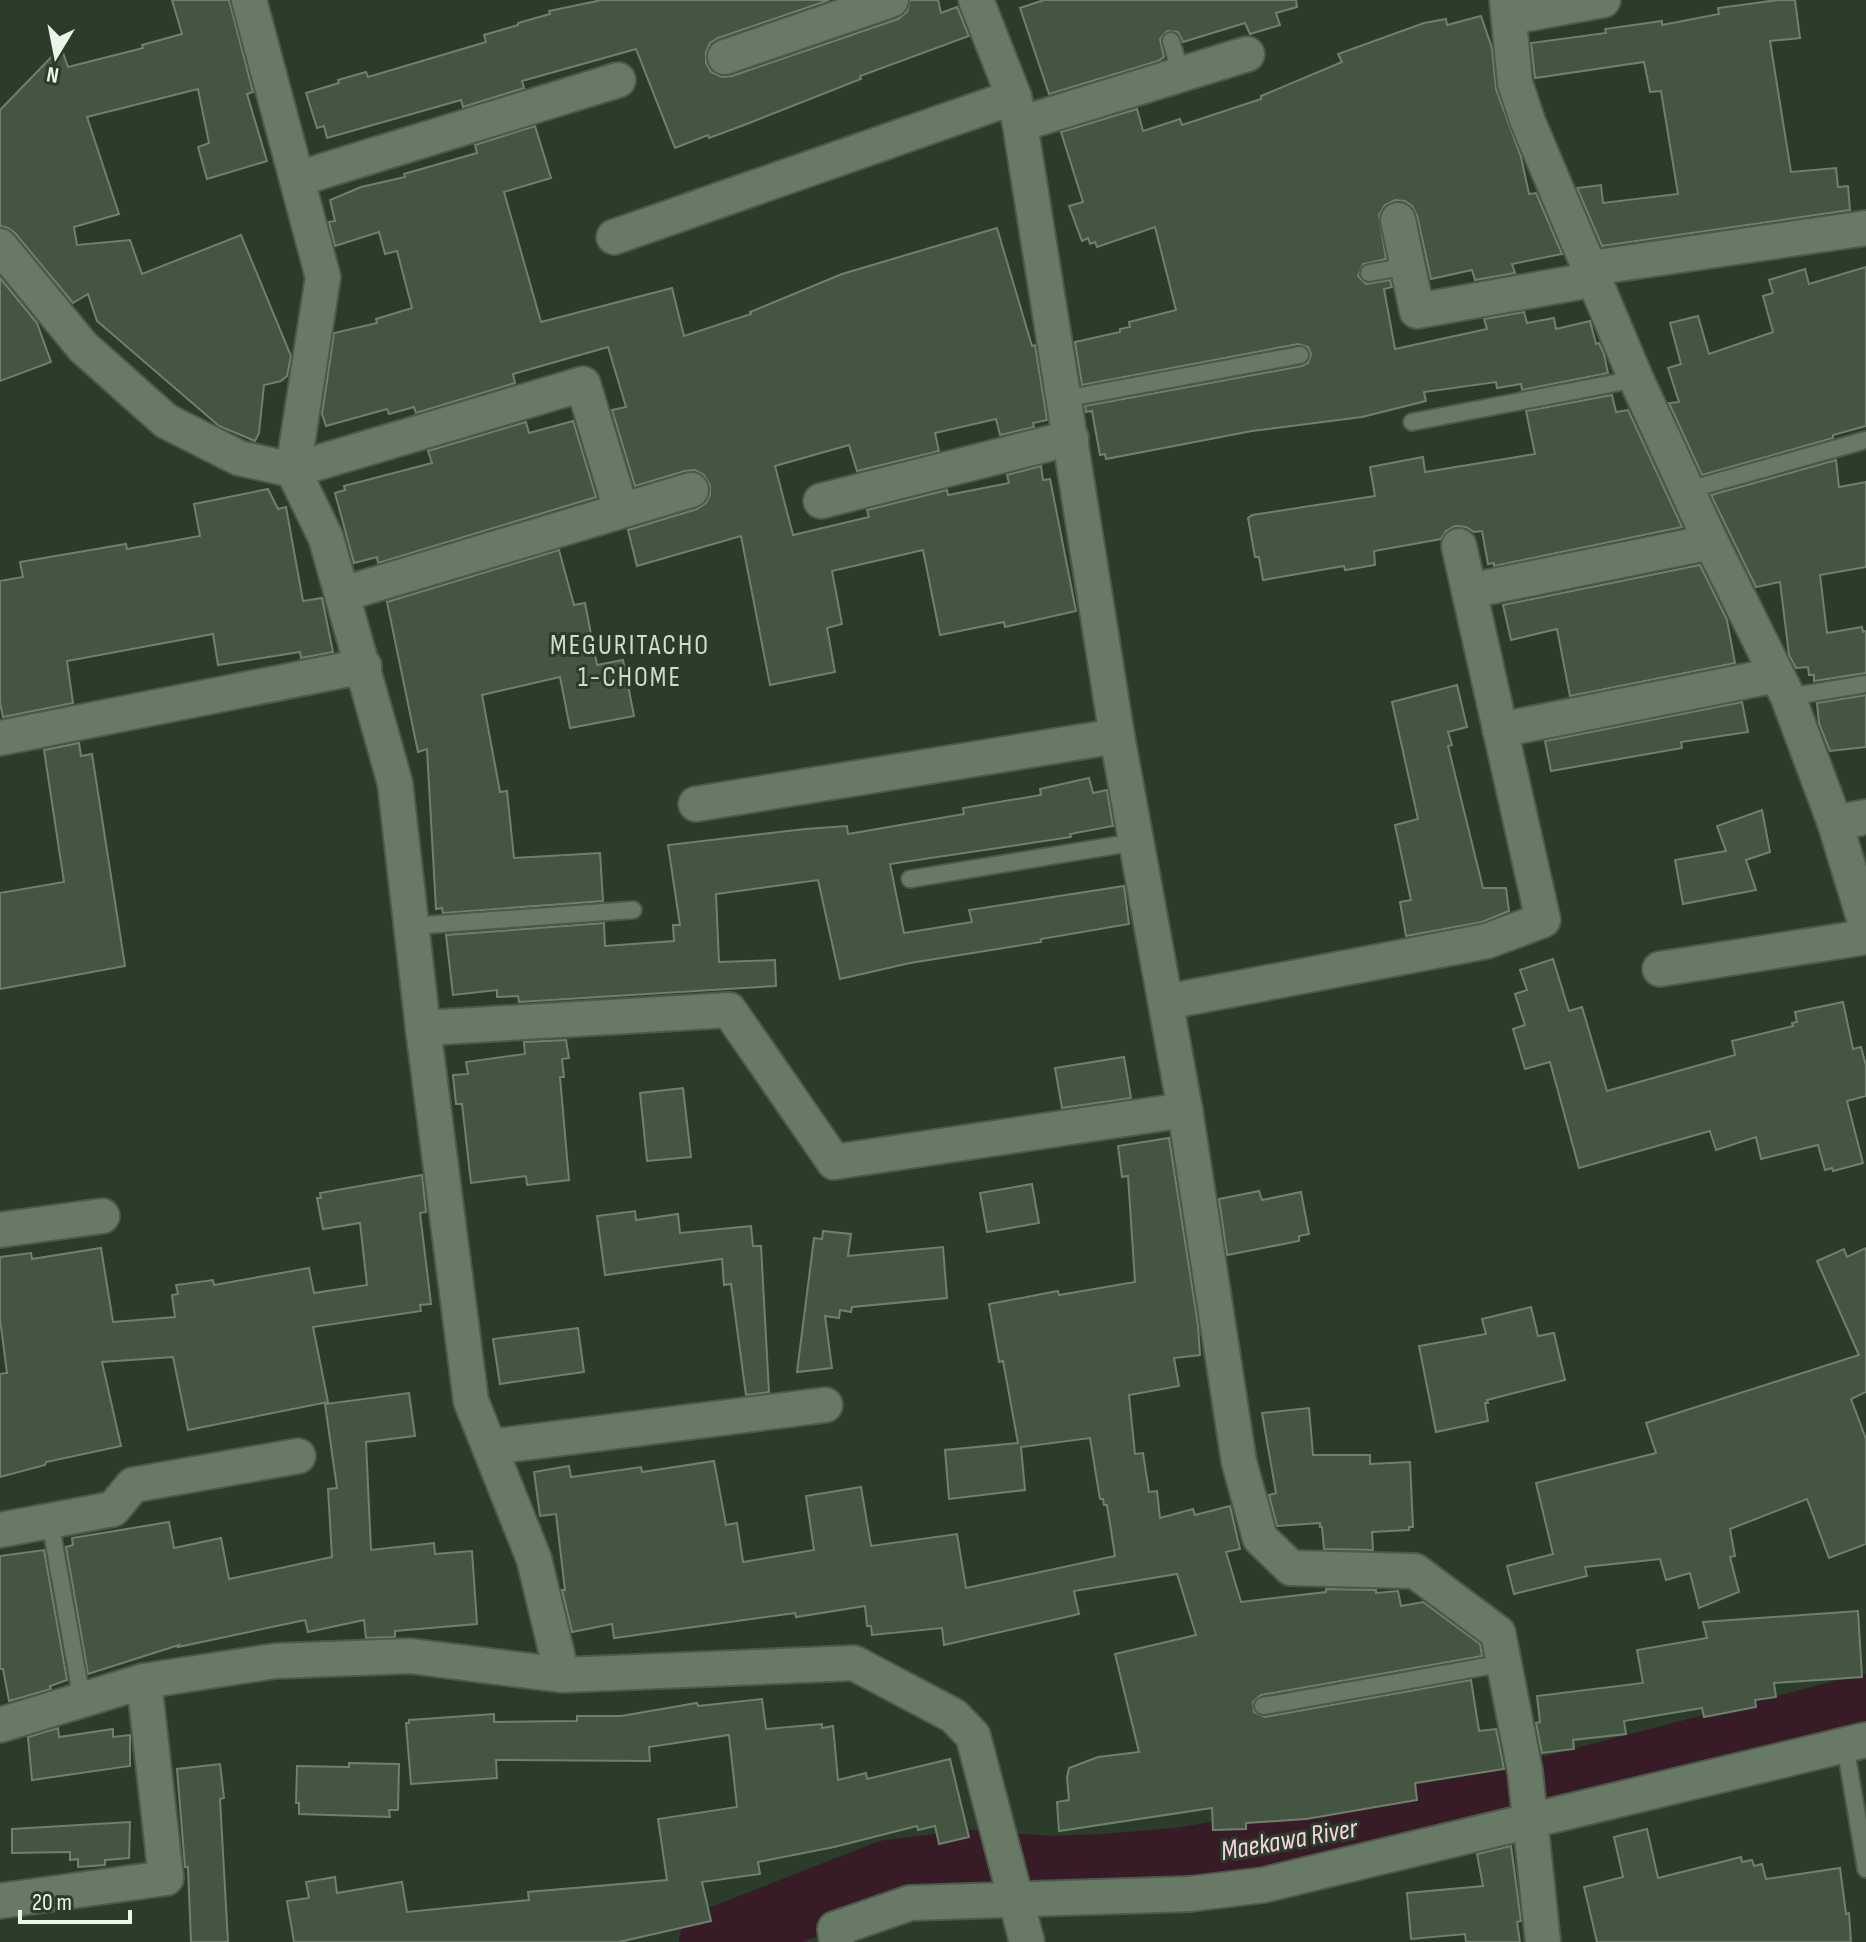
<svg xmlns="http://www.w3.org/2000/svg" width="1866" height="1942" viewBox="0 0 1866 1942" font-family="'Sofia Sans Condensed',sans-serif">
<style>
.lines{fill:none;stroke-linecap:round;stroke-linejoin:round}
.river{stroke:#371c28;stroke-width:66}
.building{fill:#445542;stroke:#6f816d;stroke-width:2}
.service-casing{stroke:#4c5a4a;stroke-width:20}
.minor-casing{stroke:#4c5a4a;stroke-width:38}
.service{stroke:#687a66;stroke-width:16}
.minor{stroke:#687a66;stroke-width:34}
.labels{text-anchor:middle;dominant-baseline:central;stroke-width:6;stroke-linejoin:round;paint-order:stroke}
.neighbourhood-label{font-size:28px;letter-spacing:2px;fill:#cbdfc9;stroke:#2c3c2a}
.water-label{font-size:28px;font-style:italic;fill:#f8d2e1;stroke:#2c3c2a}
</style>
<rect width="100%" height="100%" fill="#2c3c2a"/>
<g class="lines">
<path class="river" d="M712 1942 888 1873 968 1863 1050 1869 1104 1867 1177 1861 1242 1850 1484 1806 1866 1707"/>
</g>
<g class="building">
<path d="M172 0H229L253 92 247 94 267 161 207 179 198 147 209 143 198 89 87 117 119 214 74 227 77 245 130 240 142 274 241 235 291 356 287 376 281 381 264 385 259 433 255 441 219 426 97 321 88 294 73 303 15 233 8 228 0 226V110L61 47 68 67 143 48 142 45 182 34Z"/>
<path d="M602 0H829L718 38 710 43 706 52V63L711 72 722 77 732 76 898 19 907 12 910 0H938L941 13 957 7 969 36 860 76 861 79 744 125 709 138 708 135 675 148 636 49 522 81 524 88 463 107 461 100 327 138 324 126 317 128 306 93 339 83 338 80 366 72 368 77 486 42 484 35 518 25V23L550 14 549 11Z"/>
<path d="M1044 0H1296L1297 7 1276 13 1280 25 1250 34 1245 23 1183 42 1178 32 1167 31 1160 39 1164 57 1158 61 1049 94 1020 8Z"/>
<path d="M1778 0H1795L1800 38 1770 41 1791 172 1836 168 1838 187 1848 186 1850 210 1602 246 1577 188 1601 185 1603 203 1678 194 1661 91 1650 92 1644 62 1535 78 1531 43 1606 33 1605 29 1662 21V25L1719 14 1718 8Z"/>
<path d="M1481 16 1492 48 1496 89 1521 157 1529 194 1536 193 1562 254 1512 264 1515 273 1475 280 1472 270 1431 279 1417 215 1412 206 1405 201 1395 200 1385 205 1379 215 1386 259 1363 264 1358 276 1366 284 1390 280 1392 287 1384 289 1395 349 1487 329 1484 319 1524 312 1527 323 1554 318 1556 329 1590 321 1596 344 1599 343 1604 354 1608 373 1522 390 1521 384 1497 388 1496 382 1424 392 1426 401 1362 417 1252 431 1106 459 1105 454 1100 455 1092 411 1086 412 1085 406 1302 366 1308 363 1311 354 1308 347 1298 344 1082 385 1075 342 1120 332V329L1130 327 1129 322 1176 310 1155 227 1097 247 1095 242 1090 244 1088 238 1082 241 1069 206 1083 202 1061 132 1137 109 1143 131 1180 119 1182 125 1261 99V96L1342 62 1338 54 1424 23 1446 19 1447 25Z"/>
<path d="M535 126 551 178 504 192 541 322 672 288 684 336 751 314 750 312 842 274 997 228 1032 346 1035 345 1047 420 1033 423 1034 427 1000 435 996 419 935 433 939 451 857 471 849 445 775 466 793 535 869 517 867 510 947 490 948 495 1009 483 1007 475 1041 466 1043 480 1050 479 1076 611 1005 627 1004 622 940 635 923 550 832 571 842 624 827 628 835 672 770 685 741 536 637 566 628 530 697 509 706 503 710 495V485L704 475 695 470 685 471 635 486 612 410 626 407 608 347 513 374 515 383 416 413 414 407 389 414 387 409 326 426 322 414 334 333 377 323 376 319 412 308 397 251 385 254 379 232 335 246 329 222 335 221 330 200 361 187 405 177 404 174 477 153 475 145Z"/>
<path d="M1866 267V426L1833 435V438L1702 475 1669 403 1679 402 1668 368 1681 364 1670 323 1698 316 1709 354 1773 332 1763 296 1773 293 1769 280 1805 269 1809 284Z"/>
<path d="M0 278 37 323 51 362 0 381Z"/>
<path d="M1612 395 1616 412 1628 410 1682 527 1494 566V563L1488 564 1482 531 1474 532 1466 527 1455 526 1446 531 1441 539 1374 551 1375 565 1345 570 1344 566 1263 580 1259 557H1255L1248 518 1252 515 1375 496 1370 467 1423 457 1425 472 1535 454 1526 411Z"/>
<path d="M573 421 596 497 378 563 377 557 354 563 335 493 345 490 344 486 432 463 428 451 526 422 529 433Z"/>
<path d="M1836 460 1839 487 1866 482V567L1820 575 1827 633 1862 627 1863 632 1866 631V673L1814 681V675H1809L1808 667 1796 668 1789 655 1780 582 1756 587 1711 495Z"/>
<path d="M268 489 278 509 286 507 303 601 322 598 333 652 301 658 300 652 218 665 213 634 67 661 73 703 3 717 0 703V581L23 577 20 562 126 544 127 549 200 536 194 504Z"/>
<path d="M559 550 574 605 585 603 597 665 623 660 634 716 570 728 560 677 482 695 500 792 507 791 514 858 600 853 603 901 443 913 442 908 436 909 427 749 418 752 387 602Z"/>
<path d="M1700 565 1727 620 1735 663 1570 696 1557 629 1511 640 1503 605Z"/>
<path d="M1457 685 1467 727 1448 732 1452 745 1448 746 1483 888H1506L1509 911 1482 922 1406 936 1400 902 1411 900 1395 825 1418 819 1392 702Z"/>
<path d="M1866 695V747L1830 751 1819 723 1817 703Z"/>
<path d="M1742 702 1748 732 1681 742 1682 748 1551 771 1545 741Z"/>
<path d="M79 743 81 756 92 754 125 966 0 989V893L64 882 44 750Z"/>
<path d="M1089 778 1093 793 1107 790 1113 826 1070 834 1071 837 890 864 904 933 972 922 969 910 1124 886 1129 924 1041 939V942L910 963 840 979 818 880 716 894 719 962 775 960 776 986 519 1002 518 996 497 997V990L453 995 446 935 604 923 605 946 674 941 673 925H680L668 845 805 829 847 826 848 834 964 814 963 808 1041 795 1040 789Z"/>
<path d="M1762 810 1770 852 1746 860 1756 890 1683 904 1675 860 1726 851 1717 826Z"/>
<path d="M1553 959 1569 1011 1582 1007 1607 1091 1735 1055 1732 1041 1793 1026 1792 1023 1797 1022 1795 1012 1843 1002 1853 1049 1861 1047 1866 1066V1096L1847 1101 1863 1163 1833 1171 1832 1168 1825 1170 1818 1145 1761 1159 1756 1137 1716 1150 1710 1131 1579 1168 1550 1062 1525 1069 1513 1029 1525 1025 1515 994 1527 990 1520 970Z"/>
<path d="M566 1040 569 1058 562 1059 564 1077H560L569 1180 527 1185 526 1176 471 1183 462 1104H456L453 1075 468 1074 466 1062 525 1054 524 1042Z"/>
<path d="M1124 1057 1131 1098 1062 1108 1055 1068Z"/>
<path d="M683 1088 691 1157 647 1161 640 1093Z"/>
<path d="M1169 1138 1198 1325 1200 1355 1174 1358 1179 1386 1129 1395 1135 1454 1143 1453 1149 1492 1157 1491 1160 1518 1193 1509 1195 1515 1230 1506 1240 1549 1226 1552 1241 1602 1326 1592V1589L1376 1590V1593L1398 1591 1401 1606 1423 1602 1480 1644 1482 1656 1261 1695 1253 1702 1254 1712 1265 1717 1471 1680 1479 1731 1496 1729 1504 1769 1415 1783 1417 1800 1306 1819 1246 1823V1829L1213 1830 1212 1808 1059 1831 1057 1802 1069 1800 1067 1778 1069 1768 1098 1757 1139 1752 1115 1654 1196 1635 1177 1574 1074 1591 1079 1614 944 1645 942 1628 872 1635 871 1626H867L865 1606 796 1617 795 1613 614 1638 612 1624 572 1632 562 1590H565L556 1514 540 1516 534 1472 569 1466 571 1477 641 1467 642 1472 714 1461 726 1525 737 1523 743 1562 814 1550 806 1496 861 1487 871 1546 957 1534 966 1588 1115 1556 1107 1505H1104L1103 1499H1100L1090 1438 1021 1447 1025 1490 949 1499 945 1450 1018 1443 1003 1361 999 1362 989 1304 1058 1291 1059 1295 1135 1282 1128 1176 1122 1177 1118 1146Z"/>
<path d="M422 1175 426 1212 420 1213 431 1304 420 1305 421 1311 313 1327 328 1402 188 1430 173 1357 102 1362 121 1446 46 1462 45 1465 0 1477V1374L7 1373 0 1319V1257L31 1253 32 1259 101 1248 113 1322 175 1317 172 1295 178 1294 176 1285 213 1280 214 1285 309 1268 314 1293 367 1285 360 1223 323 1229 317 1198H321L320 1193Z"/>
<path d="M1032 1184 1039 1223 987 1232 980 1193Z"/>
<path d="M1259 1191 1262 1200 1301 1192 1309 1234 1299 1236V1241L1227 1255 1219 1199Z"/>
<path d="M635 1211 636 1220 678 1214 680 1233 751 1226 753 1246H761L769 1392 746 1395 731 1284 724 1285 722 1259 605 1275 597 1216Z"/>
<path d="M823 1231 851 1234 848 1256 943 1247 947 1298 852 1307 851 1312 840 1310 839 1318 825 1316 832 1368 797 1372 814 1238 822 1239Z"/>
<path d="M1866 1248V1392L1851 1399 1866 1439V1544L1829 1558 1807 1499 1730 1529 1735 1556 1730 1557 1739 1592 1699 1608 1690 1573 1666 1580 1660 1559 1585 1567 1587 1576 1514 1594 1507 1566 1553 1554 1536 1483 1656 1453 1646 1423 1859 1355 1817 1261 1844 1249 1847 1257Z"/>
<path d="M1531 1307 1538 1336 1554 1333 1565 1380 1487 1400 1488 1403H1485L1488 1421 1436 1432 1419 1346 1486 1334 1482 1319Z"/>
<path d="M578 1328 584 1372 500 1384 493 1339Z"/>
<path d="M409 1393 415 1436 366 1442 371 1550 434 1543 435 1554 472 1551 477 1624 395 1631V1637L366 1638 364 1620 308 1632 305 1620 178 1647 179 1645 88 1674 66 1547 73 1545 72 1538 169 1522 174 1548 221 1538 229 1579 332 1557 328 1489 337 1488 325 1404Z"/>
<path d="M1309 1408 1313 1455H1370V1464L1410 1462 1413 1527H1409V1530L1372 1532 1373 1550 1324 1549 1322 1527H1320V1523L1277 1526 1269 1495 1276 1493 1262 1413Z"/>
<path d="M44 1550 67 1680 50 1686 51 1689 9 1701 3 1669H0V1556Z"/>
<path d="M1858 1611 1862 1677 1774 1683 1776 1697 1755 1700 1756 1707 1704 1717 1702 1708 1624 1721 1626 1734 1573 1740 1574 1749 1542 1753 1536 1723 1540 1722 1537 1696 1643 1683 1637 1650 1707 1638 1703 1622Z"/>
<path d="M762 1699 766 1729 822 1724V1728L833 1726 838 1780 866 1773 867 1779 950 1759 969 1837 939 1844 935 1826 918 1830 917 1826 834 1847 758 1862 760 1874 702 1882 711 1921 619 1942H294L287 1901 309 1898 306 1882 335 1877 337 1893 402 1882 407 1912 529 1900 528 1892 667 1880 658 1819 737 1807 729 1735 649 1747 650 1761 496 1760 497 1778 411 1784 406 1723H409V1720L494 1714V1722L577 1721V1716H621L697 1703 698 1706Z"/>
<path d="M58 1728 59 1737 113 1729V1737L130 1735V1766L32 1780 28 1737Z"/>
<path d="M349 1763 399 1764 398 1810H389L390 1817 299 1814V1803H296L297 1766 349 1767Z"/>
<path d="M220 1764 224 1798 220 1799 228 1942H191L188 1867H185L177 1769Z"/>
<path d="M130 1822 129 1858 105 1860V1865L78 1867V1859L70 1860V1852L12 1853V1829Z"/>
<path d="M1647 1829 1658 1878 1741 1857 1742 1862 1752 1860 1754 1866 1762 1864 1766 1879 1840 1868 1846 1914 1849 1913 1851 1942H1597L1584 1887 1623 1877 1614 1837Z"/>
<path d="M1511 1846 1521 1921 1517 1922 1520 1942H1466L1465 1934 1411 1939 1407 1893 1483 1886 1477 1854Z"/>
</g>
<g class="lines">
<g class="service-casing">
<g id="service">
<path d="M1171 41 1181 73"/>
<path d="M1369 273 1408 266"/>
<path d="M1064 399 1300 355"/>
<path d="M1412 422 1636 379"/>
<path d="M1688 490 1866 440"/>
<path d="M1788 697 1866 684"/>
<path d="M910 879 1136 842"/>
<path d="M411 926 633 910"/>
<path d="M50 1521 82 1700"/>
<path d="M1263 1706 1505 1663"/>
<path d="M1845 1745 1866 1869"/>
</g>
</g>
<g class="minor-casing">
<g id="minor">
<path d="M249 0 323 277 293 470 326 538 395 783 423 1028 471 1401 534 1559 562 1675"/>
<path d="M976 0 1014 97 1020 124 1117 736 1185 1110 1239 1462 1260 1538 1291 1568 1415 1571 1498 1633 1525 1771 1543 1942"/>
<path d="M1507 0 1515 83 1528 122 1636 379 1711 542 1788 697 1835 823 1866 925"/>
<path d="M1510 17 1603 0"/>
<path d="M725 57 891 0"/>
<path d="M1020 124 1247 54"/>
<path d="M297 179 618 80"/>
<path d="M1398 220 1417 311 1596 279"/>
<path d="M614 237 1014 97"/>
<path d="M0 246 83 347 166 421 239 458 293 470 583 384 621 510"/>
<path d="M1591 268 1866 228"/>
<path d="M821 501 1071 438"/>
<path d="M1469 591 1711 542"/>
<path d="M343 594 691 490"/>
<path d="M1500 730 1777 675"/>
<path d="M0 738 364 666"/>
<path d="M696 804 1117 736"/>
<path d="M1835 823 1866 817"/>
<path d="M1660 969 1866 937"/>
<path d="M1166 1002 1487 941 1543 920 1459 546"/>
<path d="M423 1028 729 1010 834 1162 1185 1110"/>
<path d="M0 1230 102 1216"/>
<path d="M490 1447 825 1405"/>
<path d="M0 1530 113 1509 133 1485 298 1456"/>
<path d="M0 1725 144 1681 275 1661 410 1656 562 1675 854 1663 954 1716 973 1736 1027 1942"/>
<path d="M0 1901 166 1878 144 1681"/>
<path d="M837 1942 835 1929 910 1903 1190 1894 1264 1885 1866 1740"/>
</g>
</g>
<use href="#service" class="service"/>
<use href="#minor" class="minor"/>
</g>
<g class="labels">
<g class="neighbourhood-label">
<text x="630" y="645">MEGURITACHO<tspan x="630" dy="32">1-CHOME</tspan></text>
</g>
<g class="water-label">
<text transform="translate(1289 1840) rotate(-10)">Maekawa River</text>
</g>
</g>
<g transform="translate(56 56) rotate(190)" stroke="#2c3c2a" stroke-width="6" paint-order="stroke">
<path d="M0-6L14 30L0 20L-14 30Z" fill="#ebf5e9"/>
<text y="-12" font-size="22" font-weight="bold" text-anchor="middle" fill="#ebf5e9">N</text>
</g>
<path d="M20 1910v12h110v-12" fill="none" stroke="#ebf5e9" stroke-width="4"/>
<text x="32" y="1910" font-size="24" fill="#ebf5e9" stroke="#2c3c2a" stroke-width="6" paint-order="stroke">20 m</text>
</svg>
